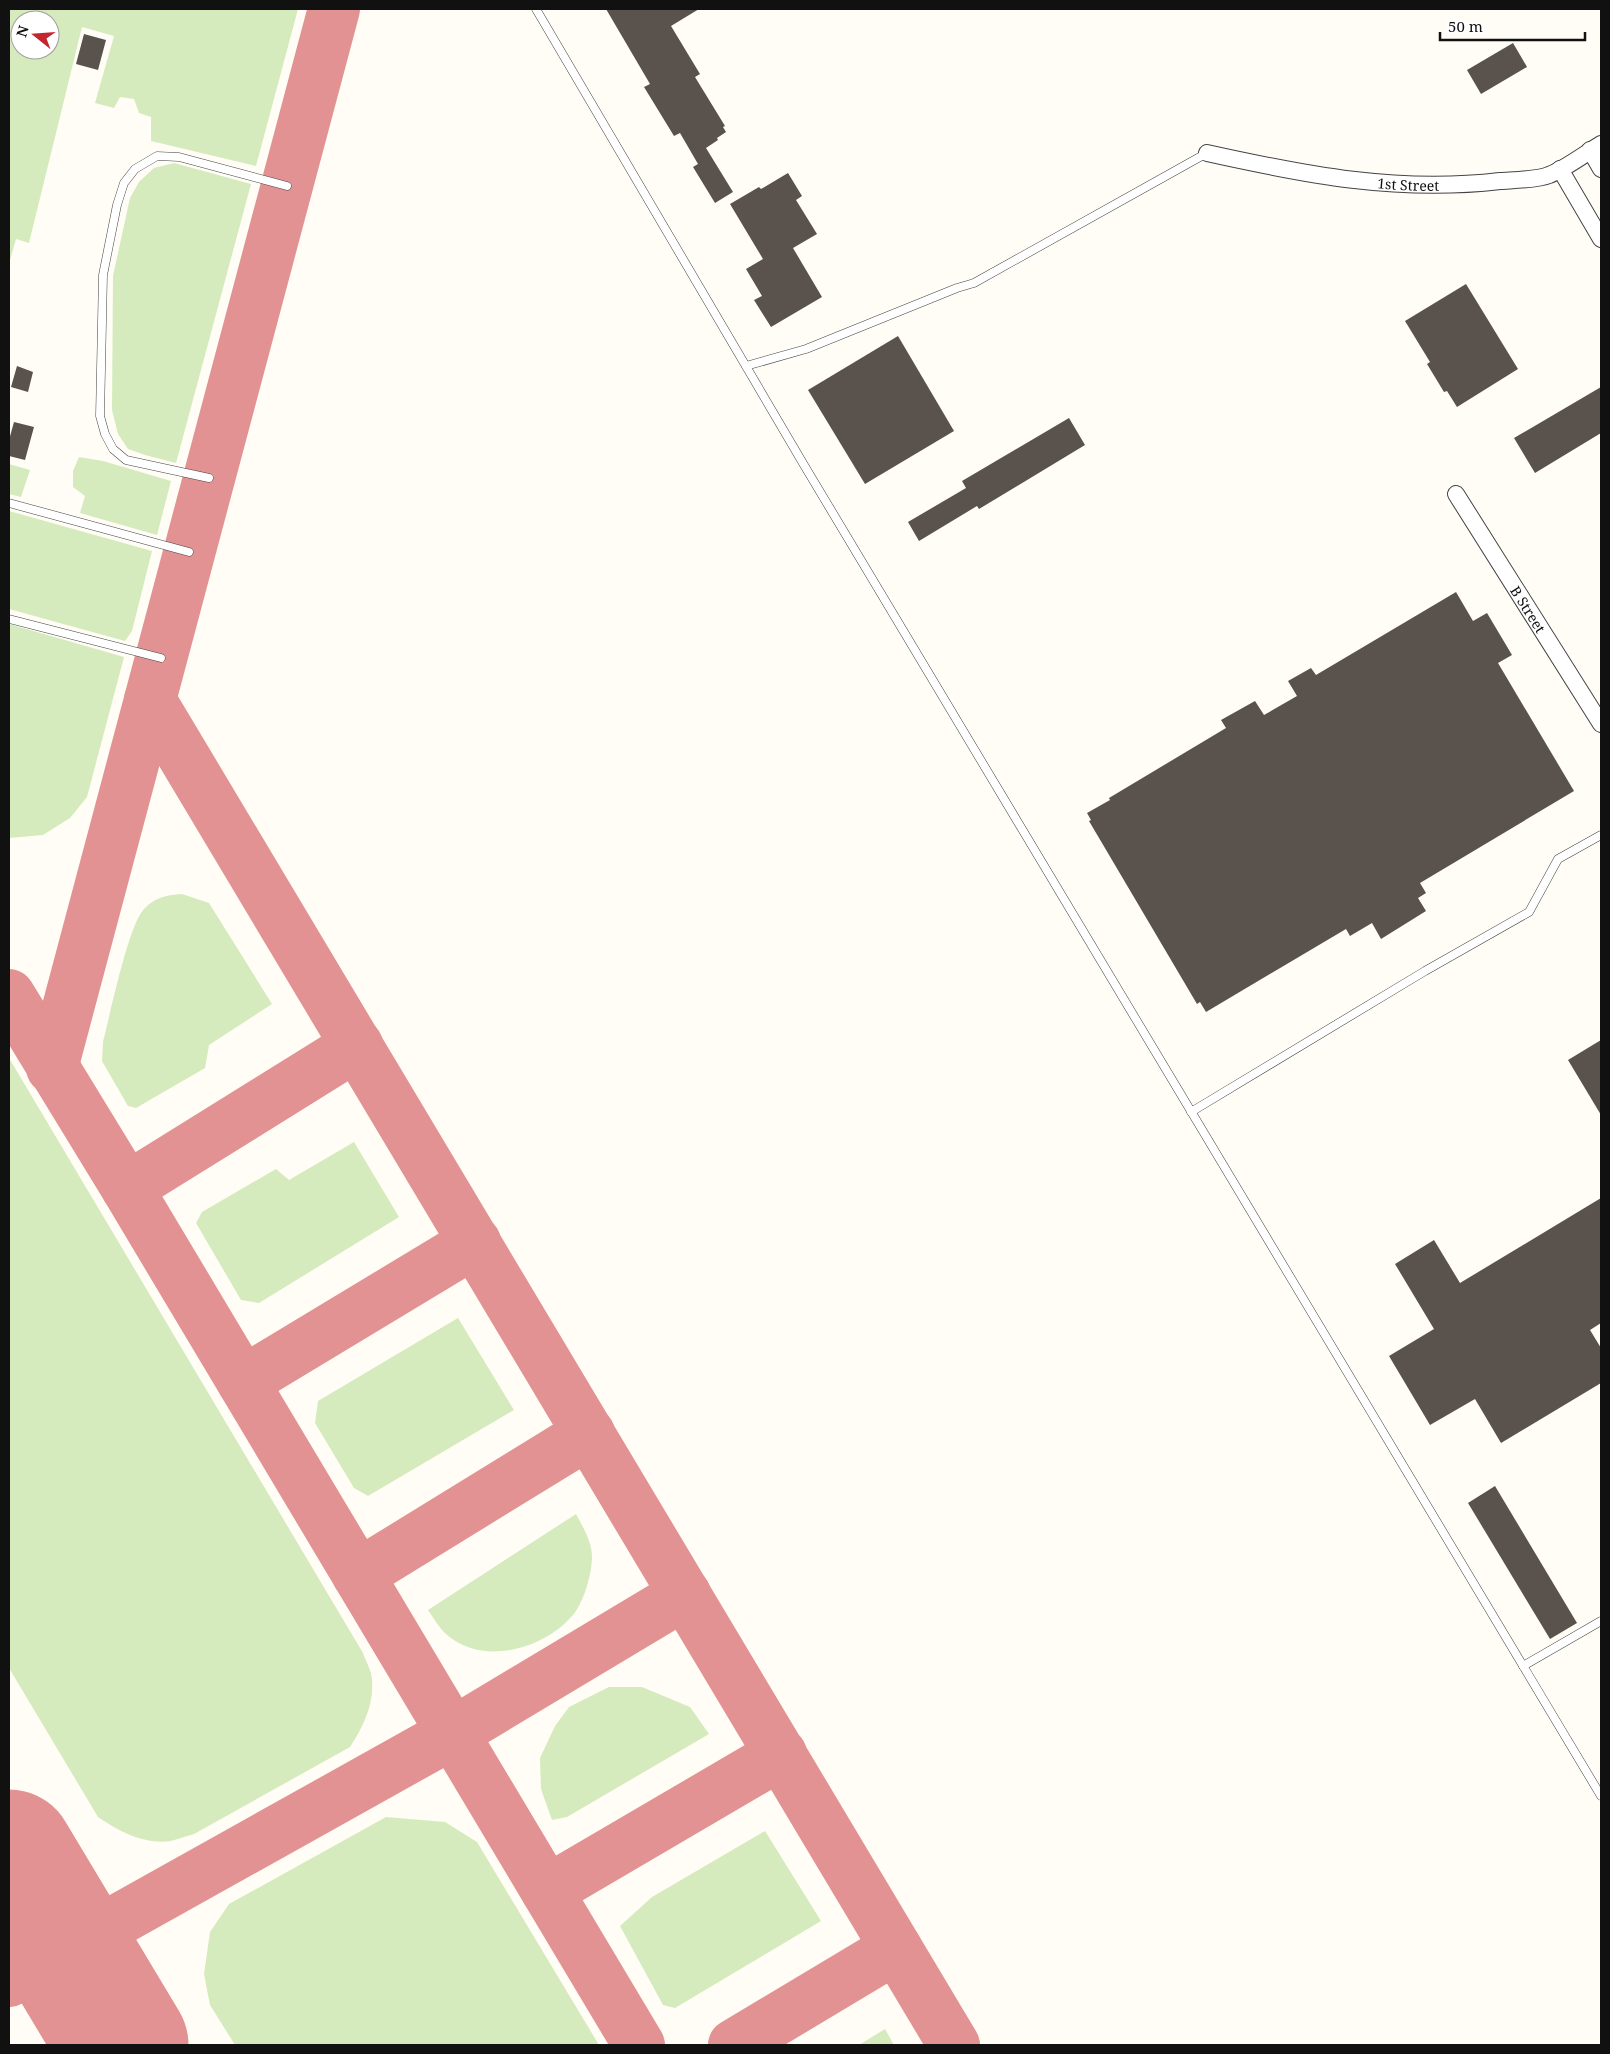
<svg xmlns="http://www.w3.org/2000/svg" width="1610" height="2054" viewBox="0 0 1610 2054" font-family="'Noto Serif',serif">
<style>
.green{fill:#d5ebbd;fill-rule:evenodd}
.lines{fill:none;stroke-linecap:round;stroke-linejoin:round}
.taxiway{stroke:#e29292;stroke-width:52}
.runway{stroke:#e29292;stroke-width:131}
.building{fill:#5a524d}
.lane-casing{stroke:#444;stroke-width:9}
.street-casing{stroke:#444;stroke-width:18}
.lane{stroke:#fff;stroke-width:8}
.street{stroke:#fff;stroke-width:16}
.labels{text-anchor:middle;dominant-baseline:central;stroke-width:5;stroke-linejoin:round;paint-order:stroke}
.street-label{font-size:14px;fill:#111;stroke:#fff}
</style>
<rect width="100%" height="100%" fill="#fffdf5"/>
<g class="green">
<path d="M9 9H298L256 166 151 141V117L139 113 134 99 120 97 114 108 95 103 114 36 82 27 29 243 16 239 9 264ZM20 20H50V50H20Z"/>
<path d="M174 163 251 184 176 463 145 455 128 449 118 434 112 410 113 276 130 198 139 182 154 168Z"/>
<path d="M79 457 103 461 171 481 157 535 80 513 85 496 73 487V471Z"/>
<path d="M9 464 30 470 21 497 9 494Z"/>
<path d="M9 511 152 551 132 631 125 641 9 609Z"/>
<path d="M9 624 124 657 87 797 70 818 43 835 9 838Z"/>
<path d="M182 894 209 903 272 1004 209 1045 205 1068 136 1108 128 1106 102 1061 103 1042C110 1015 128 926 144 909 155 897 167 895 182 894Z"/>
<path d="M9 1058 363 1653C366 1662 372 1671 372 1680 374 1705 363 1727 350 1747L194 1834C186 1836 179 1839 171 1841 145 1845 118 1831 98 1817L9 1668Z"/>
<path d="M354 1142 399 1217 259 1303 241 1300 196 1223 202 1212 276 1169 289 1180Z"/>
<path d="M458 1318 514 1410 368 1496 354 1488 315 1423 318 1401Z"/>
<path d="M576 1514C583 1527 592 1542 592 1557 592 1573 584 1602 573 1615 544 1649 483 1667 446 1634 439 1628 433 1617 428 1610Z"/>
<path d="M609 1687H642L690 1707 709 1734 567 1817 552 1820 541 1789 540 1758 555 1726 569 1707Z"/>
<path d="M386 1817 445 1822 477 1842 599 2045H235L210 2005 204 1974 210 1932 229 1904Z"/>
<path d="M765 1831 821 1921 675 2008 663 2005 620 1926 652 1897Z"/>
<path d="M885 2029 894 2045H859Z"/>
</g>
<g class="lines">
<g class="taxiway">
<path d="M150 700 954 2045"/>
<path d="M9 995 127 1188 639 2045"/>
<path d="M52 1068 334 9"/>
<path d="M127 1188 357 1045"/>
<path d="M243 1382 475 1242"/>
<path d="M358 1575 589 1433"/>
<path d="M547 1891 781 1754"/>
<path d="M9 1981 453 1733 685 1594"/>
<path d="M734 2045 896 1948"/>
</g>
<path class="runway" d="M9 1855 123 2045"/>
</g>
<g class="building">
<path d="M606 9H699L671 26 700 74 695 77 725 126 723 127 726 132 717 138 718 140 706 148 733 192 715 203 693 167 698 164 680 133 674 136 644 87 650 84Z"/>
<path d="M84 34 106 40 98 70 76 64Z"/>
<path d="M1513 43 1527 67 1481 94 1467 70Z"/>
<path d="M788 173 802 196 796 200 817 234 793 248 822 297 771 327 754 300 762 296 746 269 763 259 730 204 759 187 761 189Z"/>
<path d="M1466 284 1518 369 1457 407 1447 391 1444 392 1427 364 1430 362 1405 321Z"/>
<path d="M898 336 954 431 865 484 808 390Z"/>
<path d="M17 366 33 372 28 392 11 387Z"/>
<path d="M1601 387V433L1535 473 1514 438Z"/>
<path d="M1069 418 1085 445 979 509 977 506 919 541 908 522 966 488 962 481Z"/>
<path d="M14 422 34 427 25 460 9 456V440Z"/>
<path d="M1456 592 1473 621 1487 613 1512 655 1498 663 1574 791 1420 883 1426 893 1418 898 1426 911 1381 939 1372 923 1350 936 1346 929 1206 1012 1200 1002 1197 1004 1089 821 1091 820 1087 813 1110 800 1109 798 1226 728 1221 720 1255 701 1264 715 1297 696 1288 681 1311 668 1316 675Z"/>
<path d="M1601 1040V1115L1568 1060Z"/>
<path d="M1601 1198V1323L1590 1330 1601 1348V1383L1501 1443 1475 1399 1430 1425 1389 1356 1434 1329 1395 1264 1434 1240 1460 1283Z"/>
<path d="M1495 1486 1577 1623 1550 1639 1468 1503Z"/>
</g>
<g class="lines">
<g class="lane-casing">
<g id="lane">
<path d="M536 9 804 465 1601 1796"/>
<path d="M746 366 806 349 957 288 974 283 1207 153"/>
<path d="M209 478 126 460 113 449 105 434 100 416 103 275 117 205 124 183 135 169 157 156 179 157 287 186"/>
<path d="M9 503 189 552"/>
<path d="M9 619 161 658"/>
<path d="M1191 1112 1425 971 1529 912 1558 859 1601 835"/>
<path d="M1523 1666 1601 1621"/>
</g>
</g>
<g class="street-casing">
<g id="street">
<path d="M1590 150 1601 169"/>
<path id="s1" d="M1207 153C1306 175 1398 193 1500 181 1514 180 1537 180 1549 175 1565 169 1586 153 1601 144"/>
<path d="M1560 169 1601 239"/>
<path id="s2" d="M1456 494 1601 724"/>
</g>
</g>
<use href="#lane" class="lane"/>
<use href="#street" class="street"/>
</g>
<g class="labels">
<g class="street-label">
<text stroke="none"><textPath href="#s1" startOffset="204">1st Street</textPath></text>
<text stroke="none"><textPath href="#s2" startOffset="136">B Street</textPath></text>
</g>
</g>
<rect width="1610" height="2054" fill="none" stroke="#111111" stroke-width="20"/>
<g transform="translate(35 35) rotate(287)"><circle r="24" fill="#ffffff" stroke="#a0a0a0"/>
<path d="M0-4L9 19L0 12L-9 19Z" fill="#c4262e"/>
<text y="-8" font-size="14" font-weight="bold" text-anchor="middle" fill="#111111">N</text>
</g>
<path d="M1440 32v8h145v-8" fill="none" stroke="#111111" stroke-width="2.5"/>
<text x="1448" y="32" font-size="15" fill="#111111" stroke="#ffffff" stroke-width="4" paint-order="stroke">50 m</text>
</svg>
